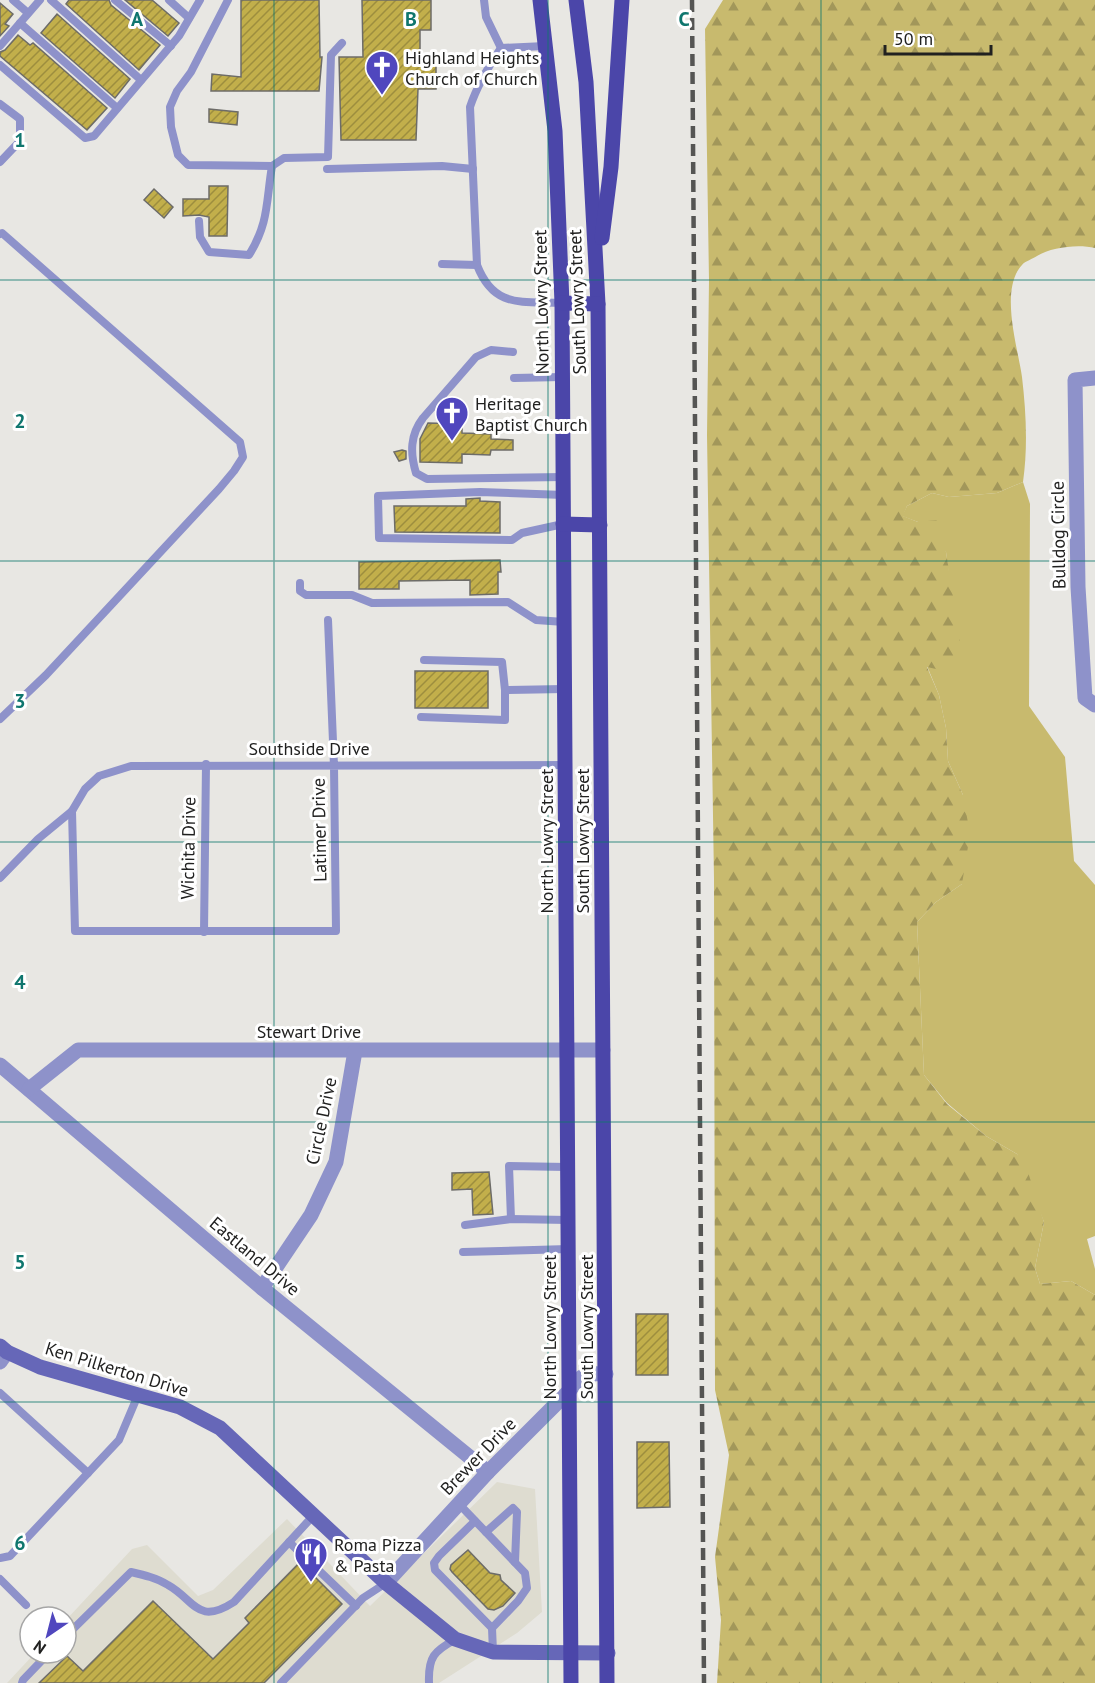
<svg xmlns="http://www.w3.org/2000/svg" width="1095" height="1683" viewBox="0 0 1095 1683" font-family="'PT Sans',sans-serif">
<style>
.built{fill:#dedcd0}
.grass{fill:#c8ba6e}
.forest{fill:url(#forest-firs)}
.building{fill:url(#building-hatch);stroke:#6d6c68;stroke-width:1.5}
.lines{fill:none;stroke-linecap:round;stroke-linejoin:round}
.lane{stroke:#8e92ca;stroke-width:8}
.street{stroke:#8e92ca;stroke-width:15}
.secondary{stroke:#6667b8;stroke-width:15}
.primary{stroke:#4b46a9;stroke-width:15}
.rail{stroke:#555553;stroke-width:4.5;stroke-dasharray:12 6;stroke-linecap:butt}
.grid{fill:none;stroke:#0f766e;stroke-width:1.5;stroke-opacity:0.55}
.labels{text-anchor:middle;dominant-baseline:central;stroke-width:6;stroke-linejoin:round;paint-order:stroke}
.poi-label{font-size:18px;fill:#212120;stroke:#fff;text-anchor:start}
.street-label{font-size:18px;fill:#212120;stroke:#fff}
.grid-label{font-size:20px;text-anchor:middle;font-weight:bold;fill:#0f766e;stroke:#fff;stroke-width:6;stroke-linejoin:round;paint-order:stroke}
</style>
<defs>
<pattern id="forest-firs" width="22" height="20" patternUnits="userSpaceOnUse" patternTransform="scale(1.5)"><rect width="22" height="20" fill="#c8ba6e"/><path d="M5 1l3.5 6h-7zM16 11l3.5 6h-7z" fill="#a2975a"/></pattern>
<pattern id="building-hatch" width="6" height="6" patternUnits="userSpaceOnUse" patternTransform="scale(1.5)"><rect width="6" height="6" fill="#c2af4b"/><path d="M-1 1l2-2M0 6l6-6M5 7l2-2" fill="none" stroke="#9d8e3e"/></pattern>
</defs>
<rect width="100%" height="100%" fill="#e8e7e3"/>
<path class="built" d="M497 1482 535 1489 542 1612 517 1633 439 1683H7L35 1653H66V1620L132 1549 147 1545 198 1596 213 1590 287 1519 370 1606Z"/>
<path class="grass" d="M1023 482 1030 504 1029 706 1065 757 1074 861 1095 885V1236L1087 1239 1095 1269V1295L1071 1281 1040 1284 1035 1268 1044 1222 1017 1154 986 1136 947 1103 924 1075 917 922 936 902 962 884 963 795 948 761 946 728 939 695 927 666 951 592 946 552 918 522 902 516 907 506 932 493 949 497 997 493Z"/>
<path class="forest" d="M723 0H1095V248C1078 244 1052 247 1037 256 1033 259 1025 261 1022 265 999 290 1018 348 1022 377 1026 411 1028 447 1023 482L997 493 949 497 932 493 907 506 903 516 918 522 937 520 946 552 960 640 954 673 927 667 939 695 946 728 948 761 963 795 970 834 962 884 936 902 917 922 924 1075 947 1104 986 1136 1017 1154 1026 1166 1044 1222 1035 1268 1040 1284 1071 1281 1095 1295V1683H717L721 1620 715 1557 729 1455 715 1390 714 879 707 435 709 280 705 29Z"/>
<g class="building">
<path d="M69 0H109L111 5 160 45 139 70 66 4Z"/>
<path d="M125 0H152L179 23 168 36Z"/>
<path d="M241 0H319L320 57H322L319 91H211L212 74 241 77Z"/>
<path d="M362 0H431V30H420V61H436V89H418L416 140H341L339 57H363Z"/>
<path d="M0 3 13 14 5 24 9 26 0 36Z"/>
<path d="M57 14 130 79 115 98 41 33Z"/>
<path d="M18 35 30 45 33 43 107 108 87 130 0 56V52L5 50Z"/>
<path d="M209 109 238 112 237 125 209 122Z"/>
<path d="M209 186H228L227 236H209V217L199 215 183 216V199H209Z"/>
<path d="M154 189 173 207 164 218 144 200Z"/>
<path d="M428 423 462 424V433L491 434V439L513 440V450H491L490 455 462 454V463L420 462V439Z"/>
<path d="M402 450 406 451V459L399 461 394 452Z"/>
<path d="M480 498V501L500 502V533L395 532 394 506H466V499Z"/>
<path d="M500 560 501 572H498V594L470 595V580L399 581V589H359V562Z"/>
<rect x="415" y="671" width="73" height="37"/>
<path d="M489 1172 493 1214 473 1215 472 1189 452 1190V1173Z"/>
<rect x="636" y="1314" width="32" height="61"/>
<path d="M637 1442H669L670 1507 637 1508Z"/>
<path d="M468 1550 490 1573 500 1575 501 1580 515 1593 503 1606 494 1610 488 1609 452 1572 450 1569 451 1565Z"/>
<path d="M300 1562 342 1604 264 1683H39L67 1656 83 1671 153 1601 213 1659 249 1623 245 1618Z"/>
</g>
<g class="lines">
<g class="lane">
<path d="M13 0 28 13"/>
<path d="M51 0 141 80"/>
<path d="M115 0 171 46"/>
<path d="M169 0 189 18"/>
<path d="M228 0 191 72 177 91 170 107 171 127 178 155 188 165 272 166 284 158 328 157 331 55 342 43"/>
<path d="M484 0 486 17 501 48"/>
<path d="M20 23 117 108"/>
<path d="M0 46 40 0"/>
<path d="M501 48C488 67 477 86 470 107L477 265C494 309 522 301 562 303"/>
<path d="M501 48 545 46"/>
<path d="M0 65 85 138 94 136 179 36 200 0"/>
<path d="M0 104 20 119V141L0 162"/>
<path d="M327 169 442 166 473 169"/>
<path d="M199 221 200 237 209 252 249 255C269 223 266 202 272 166"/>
<path d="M0 234 2 233 240 442 243 457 234 471 219 489 46 675 0 719"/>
<path d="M442 264 477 265"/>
<path d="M513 352 491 350 476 357 423 418C410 435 410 453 416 473L427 479 564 477"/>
<path d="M514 378 562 377"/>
<path d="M563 524 522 533 512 540 379 538 378 496 480 492 564 495"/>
<path d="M300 583V591L306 595H352L372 603 508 602 536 620 564 622"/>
<path d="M328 620 334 766 336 931H75L72 811 85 789 99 776 131 766 565 765"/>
<path d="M424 660 502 662 505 690"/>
<path d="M421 717 505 720V690L564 689"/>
<path d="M0 878 38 839 72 811"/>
<path d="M204 932 206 764"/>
<path d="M511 1219 509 1166 567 1167"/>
<path d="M465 1225 511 1219 568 1220"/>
<path d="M463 1252 568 1249"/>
<path d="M0 1393 88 1473"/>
<path d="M459 1504 525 1573 527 1588 518 1601 492 1628"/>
<path d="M475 1521 439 1556 434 1563 435 1570 492 1628 493 1652"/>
<path d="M486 1532 513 1508 517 1512 515 1562"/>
<path d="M289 1542 356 1606"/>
<path d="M0 1558 10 1556 119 1440 138 1395"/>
<path d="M0 1579 26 1605"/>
<path d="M66 1636 131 1572C144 1575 157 1578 168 1585 195 1600 197 1626 234 1602L313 1516"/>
<path d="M22 1683 23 1680 49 1653"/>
<path d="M281 1683 363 1598 386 1583"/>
<path d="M429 1683C428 1657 434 1651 456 1639"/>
</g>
<g class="street">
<path d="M1095 378 1075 380 1078 587 1085 698 1095 705"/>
<path d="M0 1065 262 1288 488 1472"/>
<path d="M29 1089 78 1050H603"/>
<path d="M262 1288 311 1215 336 1162 355 1051"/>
<path d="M0 1362 7 1352"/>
<path d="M386 1583 488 1472 569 1391C582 1373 585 1373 606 1374"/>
</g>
<path class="secondary" d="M0 1346 7 1352 40 1367 180 1407 220 1428 386 1583 455 1639 493 1652 608 1653"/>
<g class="primary">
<path d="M540 0 555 131 562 303 571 1683"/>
<path d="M576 0 586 82 598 304 607 1683"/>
<path d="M602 238 611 167 622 0"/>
<path d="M562 303 598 304"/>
<path d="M563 524 600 525"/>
</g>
<path class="rail" d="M692 0 704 1683"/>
</g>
<path class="grid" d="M274 0V1683M548 0V1683M821 0V1683M0 280H1095M0 561H1095M0 842H1095M0 1122H1095M0 1402H1095"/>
<defs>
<g id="church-pin" transform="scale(1.725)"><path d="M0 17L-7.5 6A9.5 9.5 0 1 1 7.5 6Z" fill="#5047be" stroke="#fff"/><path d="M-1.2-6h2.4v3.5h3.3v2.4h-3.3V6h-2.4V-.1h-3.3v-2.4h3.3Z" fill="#fff"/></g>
<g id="restaurant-pin" transform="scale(1.725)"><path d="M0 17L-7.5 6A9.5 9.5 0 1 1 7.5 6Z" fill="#5047be" stroke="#fff"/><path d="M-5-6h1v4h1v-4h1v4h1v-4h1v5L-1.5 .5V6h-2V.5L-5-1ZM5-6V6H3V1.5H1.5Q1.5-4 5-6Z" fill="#fff"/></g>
</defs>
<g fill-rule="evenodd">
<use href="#church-pin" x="382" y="67"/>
<use href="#church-pin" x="452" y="413"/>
<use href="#restaurant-pin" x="311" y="1554"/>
</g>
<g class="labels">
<g class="poi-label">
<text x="405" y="57">Highland Heights<tspan x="405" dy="21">Church of Church</tspan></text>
<text x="475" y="403">Heritage<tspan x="475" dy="21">Baptist Church</tspan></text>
<text x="334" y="1544">Roma Pizza<tspan x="334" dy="21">&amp; Pasta</tspan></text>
</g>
<g class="street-label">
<text transform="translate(541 302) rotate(-91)">North Lowry Street</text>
<text transform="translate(577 302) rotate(-92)">South Lowry Street</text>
<text transform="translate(1058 535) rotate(-91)">Bulldog Circle</text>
<text x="309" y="748">Southside Drive</text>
<text transform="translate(319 830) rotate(-91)">Latimer Drive</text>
<text transform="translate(546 841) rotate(-90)">North Lowry Street</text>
<text transform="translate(582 841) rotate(-90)">South Lowry Street</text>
<text transform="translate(188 848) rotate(-89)">Wichita Drive</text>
<text x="309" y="1031">Stewart Drive</text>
<text transform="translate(321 1121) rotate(-78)">Circle Drive</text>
<text transform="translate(255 1256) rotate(40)">Eastland Drive</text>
<text transform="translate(549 1327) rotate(-90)">North Lowry Street</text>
<text transform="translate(586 1327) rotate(-90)">South Lowry Street</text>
<text transform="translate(117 1369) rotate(17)">Ken Pilkerton Drive</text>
<text transform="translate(478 1456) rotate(-46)">Brewer Drive</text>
</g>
</g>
<g class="grid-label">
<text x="137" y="26">A</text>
<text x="411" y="26">B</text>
<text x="684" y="26">C</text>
<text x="20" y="147">1</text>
<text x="20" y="428">2</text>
<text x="20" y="708">3</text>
<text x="20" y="989">4</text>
<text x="20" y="1269">5</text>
<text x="20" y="1550">6</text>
</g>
<g transform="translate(48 1635) rotate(215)"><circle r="28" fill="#ffffff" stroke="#a6a6a6" stroke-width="1.5"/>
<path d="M0-4.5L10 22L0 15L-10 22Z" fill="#5047be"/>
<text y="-9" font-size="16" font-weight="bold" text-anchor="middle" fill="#212120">N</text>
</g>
<path d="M885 45v9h106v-9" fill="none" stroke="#212120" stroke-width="3"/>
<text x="894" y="45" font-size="18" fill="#212120" stroke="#ffffff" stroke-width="4.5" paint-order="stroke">50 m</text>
</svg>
